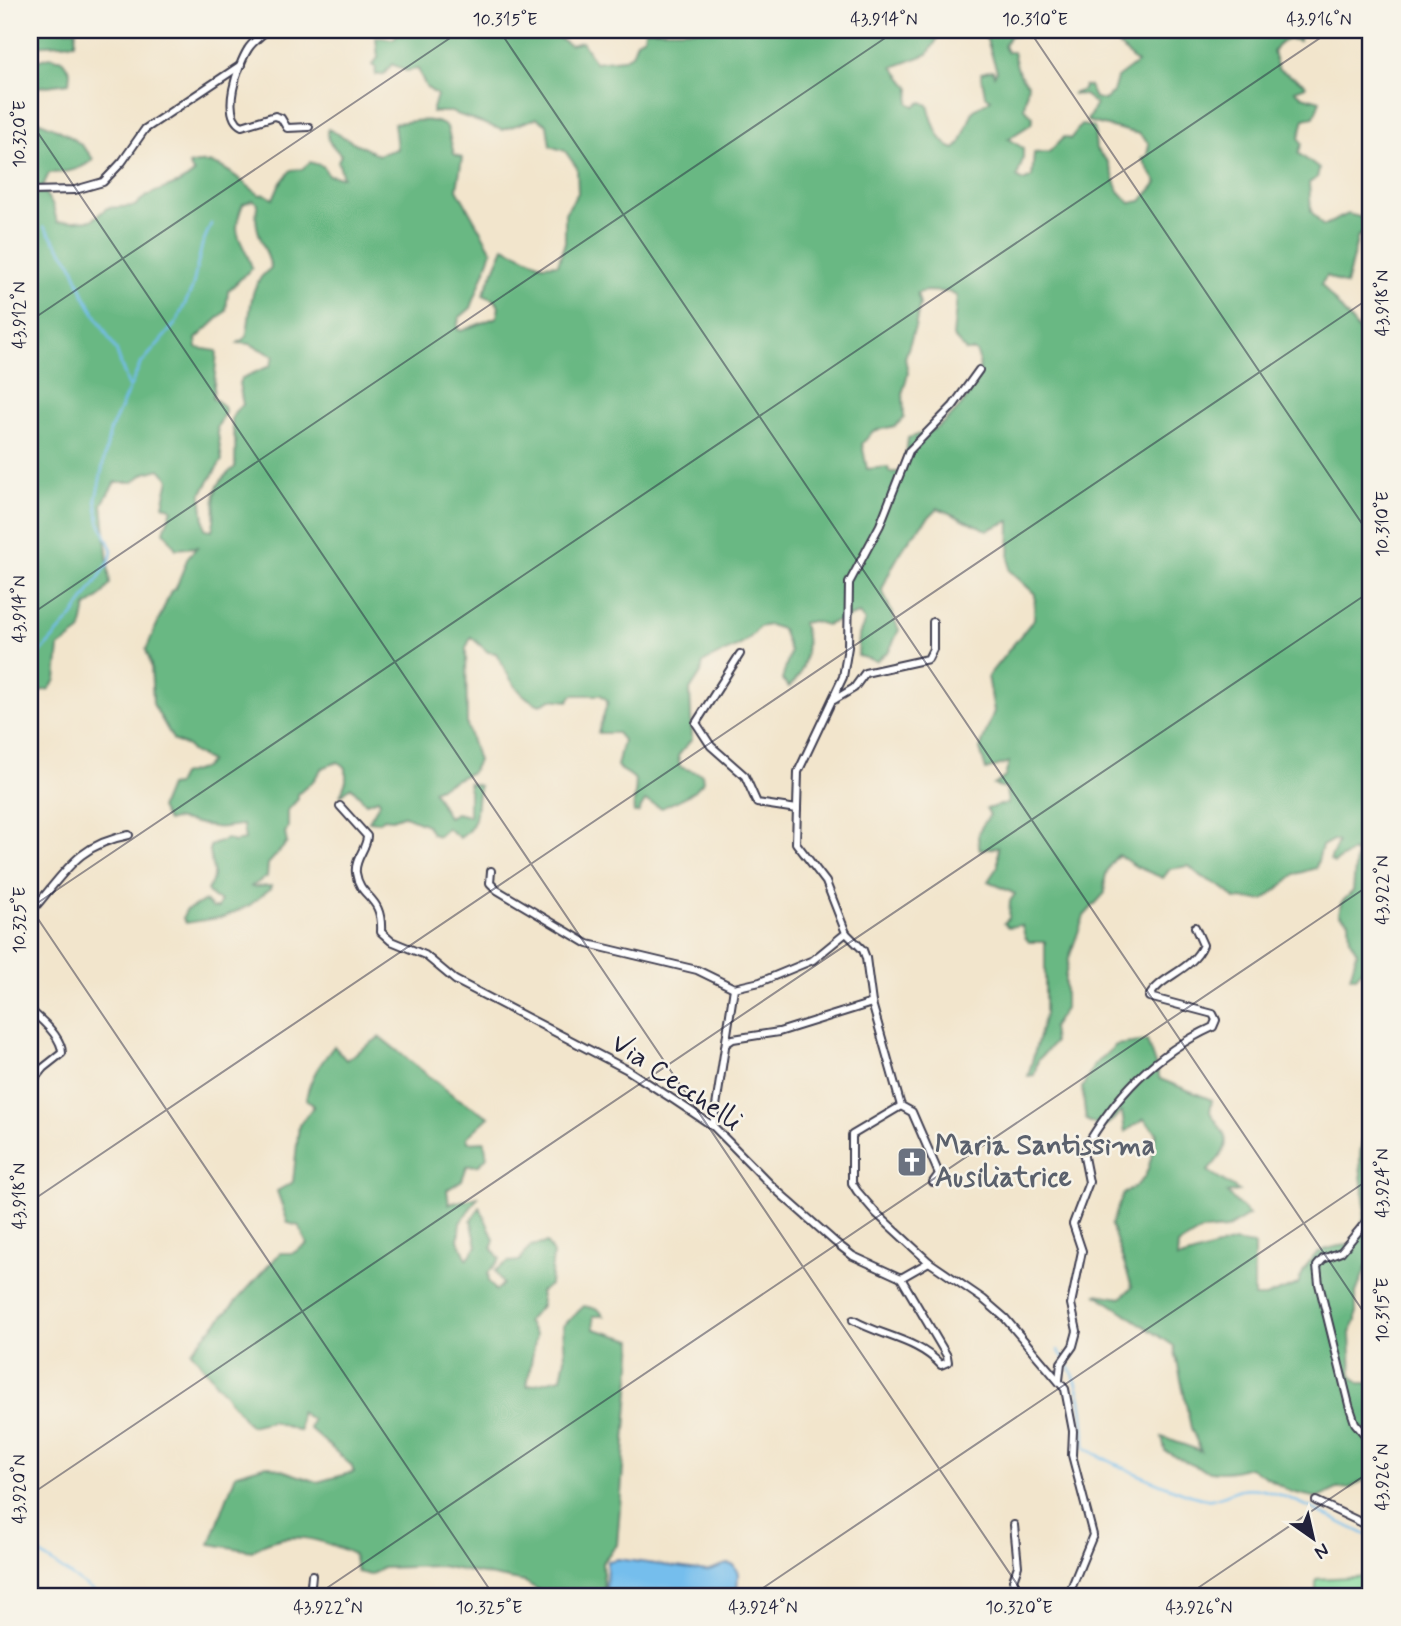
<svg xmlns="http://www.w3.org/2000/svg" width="1401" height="1626" viewBox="0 0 1401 1626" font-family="Mynerve,sans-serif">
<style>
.green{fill:#82d89b;stroke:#527d6b;stroke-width:2}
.forest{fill:#69b883;stroke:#466d5f;stroke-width:2;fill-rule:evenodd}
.water{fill:#75beed;stroke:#4c7094;stroke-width:2}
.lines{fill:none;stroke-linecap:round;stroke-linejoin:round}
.stream{stroke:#75beed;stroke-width:2.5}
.street-casing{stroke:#413f51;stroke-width:10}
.street{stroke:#fff;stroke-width:6}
.ticks{fill:none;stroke:#22223b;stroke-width:2;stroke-opacity:0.45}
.labels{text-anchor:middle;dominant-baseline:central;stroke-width:5;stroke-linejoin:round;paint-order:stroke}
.street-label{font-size:28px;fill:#22223b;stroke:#f7f3e8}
.worship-label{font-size:28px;font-weight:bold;fill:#5b616d;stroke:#f7f3e8;text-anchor:start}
.neatline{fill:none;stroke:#22223b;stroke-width:2.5}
.ticks-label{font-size:18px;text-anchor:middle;fill:#22223b}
</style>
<rect width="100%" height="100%" fill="#f7f3e8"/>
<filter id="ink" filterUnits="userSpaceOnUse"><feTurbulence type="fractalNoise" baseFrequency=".0143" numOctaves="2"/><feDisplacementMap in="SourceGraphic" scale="14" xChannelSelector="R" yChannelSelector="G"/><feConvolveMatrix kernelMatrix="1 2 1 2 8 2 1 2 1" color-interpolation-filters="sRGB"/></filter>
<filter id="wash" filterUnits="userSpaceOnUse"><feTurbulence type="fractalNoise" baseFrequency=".00686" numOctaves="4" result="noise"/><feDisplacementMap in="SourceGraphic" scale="28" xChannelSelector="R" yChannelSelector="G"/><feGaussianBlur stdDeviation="1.57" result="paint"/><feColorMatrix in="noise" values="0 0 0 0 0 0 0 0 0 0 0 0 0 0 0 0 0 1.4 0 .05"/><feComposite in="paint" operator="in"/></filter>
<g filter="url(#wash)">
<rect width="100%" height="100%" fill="#f2e5cc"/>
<path class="green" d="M1371 1576V1596H1316V1579Z"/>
<g class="forest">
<path d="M30 30H76L75 43 30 46Z"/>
<path d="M400 30H531L526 32 531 37H557L570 45 582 42 595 62 623 59 632 54 637 41 644 37 645 30H943L928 54 893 67 910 88 909 103 914 106 922 102 928 105C932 119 938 145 955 149L960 144 973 111 991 99 985 95 981 73 993 70 994 75 997 71 987 40 979 30H1034L1029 36 1010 35 1004 46 1007 52H1013L1019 74 1028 84 1024 108 1033 117 1031 124 1008 139 1023 148V159L1017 177 1023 181 1032 177 1034 153 1049 152 1064 137 1070 139 1081 125 1094 127 1096 149 1108 162 1119 191 1130 203 1141 201 1157 183 1142 159 1147 155 1149 144 1139 134 1087 121 1096 104 1084 95 1072 94 1083 90 1084 86H1089L1095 98 1105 100 1113 92 1117 78 1137 63 1118 45 1095 30H1299V41C1288 37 1279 42 1273 52L1278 69 1304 83 1306 86 1295 90 1302 96 1320 101 1314 117 1304 119 1299 138 1302 144 1298 153 1319 169 1317 178 1309 183 1311 211 1323 226 1348 214 1371 220V230L1358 236 1346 285 1327 276 1321 284C1337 305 1355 325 1371 346V959L1356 977H1350L1357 952 1350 940 1349 921 1339 914 1341 903 1353 891 1356 856 1353 851 1334 863 1330 860 1338 842 1333 840 1322 846 1316 868 1296 874 1264 900 1235 899C1218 880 1206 884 1189 866L1170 869 1163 878 1137 867 1118 855C1107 867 1103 876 1105 893L1084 916 1069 958 1065 977V1009L1052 1028 1054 1043 1038 1060 1034 1075 1028 1076 1045 1014V942H1029L1025 937 1022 925 1008 927 1004 923 1009 918 1010 901 1015 894 988 881 998 866V847L980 850C975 832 980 829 990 815L986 809 1008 803 1006 789 994 785 1005 777 1009 762 986 770 980 749 994 711 988 676 1034 619 1035 594 1009 570 1010 521 987 530 938 508C912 533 895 556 882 590L899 630 889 651 876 661 858 656 859 635 865 621 859 614 826 625 813 621 802 623C811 641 806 674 789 687L782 680 790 652 782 629 769 625 759 627C741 652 726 648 703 663L701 673 690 690 692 739 678 756 680 767 702 774 703 782C688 799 680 798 662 808L645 801 638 813H634C632 803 638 785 635 780 631 774 622 772 617 766L623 740 617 733H598L608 701 601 695H573L568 701 551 699 540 705C516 696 508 674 496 653L488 652 471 637 466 648 467 725 478 761 472 772 433 790 448 817 456 813 469 816V783L480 786C473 806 483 822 460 838L447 828 438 836 432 834 427 825 403 815 392 819 384 818 378 822 369 821 380 802 378 799 366 803 351 787 340 796 346 781V768L338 762 322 768 313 781 298 794V799L288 810V827L285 833 287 843 268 864 267 877 250 887 271 886 270 889 250 905 224 917 186 923 183 918 186 910 205 901 213 908H218L221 901 213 898 207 890C220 874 208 862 210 846L227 839 233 842 245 840 243 825C234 825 221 829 214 827 201 824 187 821 174 819L167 821 160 808 169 786 176 785 181 775 204 768 210 761 191 751 188 746 174 741 153 704 151 665 146 650 171 591 176 588 188 557 197 547 176 549 164 531 172 509 163 505 169 479 160 469 145 473 133 482H115L102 504 110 584 100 597 86 607 81 631 59 647 56 680 49 689 30 693V194L45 193 53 206 57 222 92 220 107 208 135 206C151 187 176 190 194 173L189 165C220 155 236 179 260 195L265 194 273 199 279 185 291 170 302 169 310 162 323 166 328 175 343 177 338 161 341 155C335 148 324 140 328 129L378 155 397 149 394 123C413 122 430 116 447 127L454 154 462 158 457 189 492 251 471 308 459 318 457 329 461 331 497 317 499 307 496 301 483 295 504 247 543 265 558 264 565 242V213L578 193 577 168 565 151 550 146 547 125 537 118 502 130 451 112H432L437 95 426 87 418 69 406 71 392 64 384 74 375 75 376 68 372 65 378 58 376 37 394 39ZM253 200 258 204C251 229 266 245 271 268 246 286 253 309 246 337L238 343 250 344 274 356 270 366 242 378 239 383 243 405C227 414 232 425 235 439 236 444 235 460 235 467 202 494 221 501 212 530L205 529 201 494 222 460 217 428 225 412 224 406 213 398 217 351 197 348 196 339 226 311 228 291 252 268C243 238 229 238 243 204ZM926 291 949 292 957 296 953 337 966 351H975C992 375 956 417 934 429 927 433 916 435 908 438L904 472H889L888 467 867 469 862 444 873 431 895 426 904 418 903 391 908 373 905 358 915 327 920 304 917 293Z"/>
<path d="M49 57 62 60 70 71 69 83 30 88V63Z"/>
<path d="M30 118C54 127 79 137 93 159 82 170 64 173 49 173L42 188 30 189Z"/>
<path d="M380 1037 454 1096 489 1117 467 1137 468 1142 484 1141 487 1157 479 1165 467 1166 462 1180 447 1190 449 1204 478 1197 460 1223 458 1240 467 1259 477 1246 471 1220 480 1207 494 1239 492 1248 500 1259 488 1273 489 1282 496 1291 503 1284 495 1271 508 1262 519 1261 531 1246 547 1243 553 1254 550 1285 540 1292 542 1305 527 1322 536 1335 527 1386 561 1378 565 1358 563 1326 584 1306 598 1309 604 1316H593L594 1329 633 1340 617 1545 602 1562 605 1596 540 1591 525 1582 440 1566 383 1568 370 1575 357 1572 353 1554C320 1539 285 1527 252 1551L210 1544 236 1474 267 1465 317 1482 354 1472 351 1465 309 1428 312 1420 300 1412V1431L271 1421 250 1426 191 1351 280 1253H293L307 1244 299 1226 288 1223 277 1191 293 1182 299 1125 314 1106 306 1099C310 1077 320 1064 334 1046L346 1060Z"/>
<path d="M1147 1041 1160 1079 1212 1100 1210 1112C1230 1141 1233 1143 1208 1171L1239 1191 1227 1193 1249 1215 1226 1229 1201 1231 1178 1245 1177 1259 1234 1242 1254 1245V1297H1265L1298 1284C1311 1249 1322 1248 1356 1244 1359 1233 1365 1218 1365 1206 1363 1182 1352 1146 1371 1127V1255L1356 1293V1321L1350 1333 1352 1376 1359 1383H1371V1477L1350 1488 1337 1489 1318 1498 1291 1492 1249 1467C1212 1479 1198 1468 1165 1451L1162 1437 1201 1451 1191 1428 1174 1346 1096 1294 1121 1298 1132 1287 1111 1225 1123 1194C1154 1179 1148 1162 1157 1133L1144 1119 1125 1132 1122 1112 1103 1128 1086 1120 1082 1088 1094 1065 1116 1045Z"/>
</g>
<path class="water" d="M618 1559 706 1571 727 1564 733 1565 738 1573 737 1594 606 1596 607 1561Z"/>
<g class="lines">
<g class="stream">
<path d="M44 227 72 264 84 295 116 350 129 387"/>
<path d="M30 664 73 616 110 561 112 550 99 521 96 499 110 431 140 365 176 323 192 289 202 245 211 224"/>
<path d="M1058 1350C1082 1379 1084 1410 1085 1447 1097 1458 1197 1502 1211 1499 1232 1495 1238 1484 1263 1490 1300 1499 1336 1522 1371 1537"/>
<path d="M30 1547 100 1596"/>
</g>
</g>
</g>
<g filter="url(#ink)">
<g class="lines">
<g class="street-casing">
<g id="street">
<path d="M267 30C261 36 252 42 248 49 238 65 220 115 242 126L275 116 281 118 287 128 309 127"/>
<path d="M30 191 75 190 103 182 122 162 145 129 241 65"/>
<path d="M740 654 696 723 711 746 745 776 757 803 797 809"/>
<path d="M834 700 854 688 865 673 928 659 933 649V622"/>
<path d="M340 806 367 836C367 849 354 859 356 873 360 900 383 894 381 932L391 941 425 955 455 980 626 1069 674 1100 713 1126 774 1188 835 1242 853 1256 901 1278 929 1262"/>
<path d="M491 871 490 883 497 890 588 944 697 970 734 988"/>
<path d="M30 913C64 875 75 845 129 835"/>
<path d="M846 933 863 950 866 958 872 1003 901 1106 852 1135V1183L857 1191 876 1213 929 1262 983 1299 1005 1318 1065 1389 1073 1431 1072 1455 1093 1535 1068 1596"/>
<path d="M30 1010C41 1019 62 1038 62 1053L43 1068 30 1084"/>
<path d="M727 1043 733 1039 779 1032 872 1003"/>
<path d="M901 1106 912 1112 939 1174 933 1182"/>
<path d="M713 1126 734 988 760 982 813 960 846 933 826 882 796 843 798 772 843 677 848 647 849 583 880 525 909 451 953 406 979 370"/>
<path d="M1371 1216 1341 1252 1323 1259 1317 1266 1319 1284 1349 1405 1355 1423 1371 1442"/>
<path d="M853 1320C883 1337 917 1339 941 1365L948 1362 947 1356 901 1278"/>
<path d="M1059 1380 1061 1363 1073 1346 1077 1331 1071 1304 1082 1251 1073 1224 1089 1182 1083 1152C1115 1096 1154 1054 1213 1027L1216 1020 1213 1014 1149 997C1160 976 1192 971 1203 945L1195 927"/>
<path d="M1316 1501 1371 1527"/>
<path d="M1014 1525 1018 1566 1013 1580 1020 1596"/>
<path d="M310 1596 312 1575"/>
</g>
</g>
<use href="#street" class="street"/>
</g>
</g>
<path class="ticks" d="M499 30 1371 1323M1029 30 1371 537M30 121 1025 1596M30 321 462 30M30 615 897 30M30 907 494 1596M30 908 1332 30M30 1202 1371 297M30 1495 1371 591M315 1596 1371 884M751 1596 1371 1178M1186 1596 1371 1471"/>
<defs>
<g id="church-square" transform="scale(1.575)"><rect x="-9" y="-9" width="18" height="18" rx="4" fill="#6b7280" stroke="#f7f3e8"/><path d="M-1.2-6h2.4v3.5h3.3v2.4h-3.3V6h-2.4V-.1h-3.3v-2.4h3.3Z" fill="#fff"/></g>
</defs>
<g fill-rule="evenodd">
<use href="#church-square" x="912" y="1162"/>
</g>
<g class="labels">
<g class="street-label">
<text transform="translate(676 1083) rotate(34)">Via Cecchelli</text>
</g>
<g class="worship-label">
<text x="935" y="1146">Maria Santissima<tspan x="935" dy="32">Ausiliatrice</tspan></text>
</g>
</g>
<rect width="1401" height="1626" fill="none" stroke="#f7f3e8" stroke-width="77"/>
<g transform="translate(1313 1538) rotate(146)" stroke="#f7f3e8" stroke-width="5" paint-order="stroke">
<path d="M0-5L12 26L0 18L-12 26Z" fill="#22223b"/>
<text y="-10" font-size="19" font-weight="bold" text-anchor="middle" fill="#22223b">N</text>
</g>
<rect x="38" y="38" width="1324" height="1550" class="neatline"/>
<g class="ticks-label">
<text x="505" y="25">10.315°E</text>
<text x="884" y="25">43.914°N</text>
<text x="1035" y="25">10.310°E</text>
<text x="1319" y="25">43.916°N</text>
<text transform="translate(19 134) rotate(-90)" y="6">10.320°E</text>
<text transform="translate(1382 303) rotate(-90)" y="6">43.918°N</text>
<text transform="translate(19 315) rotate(-90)" y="6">43.912°N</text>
<text transform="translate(1382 524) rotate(-90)" y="6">10.310°E</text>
<text transform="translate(19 609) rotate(-90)" y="6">43.914°N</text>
<text transform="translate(1382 890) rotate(-90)" y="6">43.922°N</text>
<text transform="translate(19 920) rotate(-90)" y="6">10.325°E</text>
<text transform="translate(1382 1183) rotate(-90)" y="6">43.924°N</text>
<text transform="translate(19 1196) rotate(-90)" y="6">43.918°N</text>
<text transform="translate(1382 1310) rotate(-90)" y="6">10.315°E</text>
<text transform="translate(1382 1477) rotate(-90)" y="6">43.926°N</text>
<text transform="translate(19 1489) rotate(-90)" y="6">43.920°N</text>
<text x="328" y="1613">43.922°N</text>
<text x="489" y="1613">10.325°E</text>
<text x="763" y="1613">43.924°N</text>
<text x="1019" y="1613">10.320°E</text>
<text x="1199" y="1613">43.926°N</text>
</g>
</svg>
